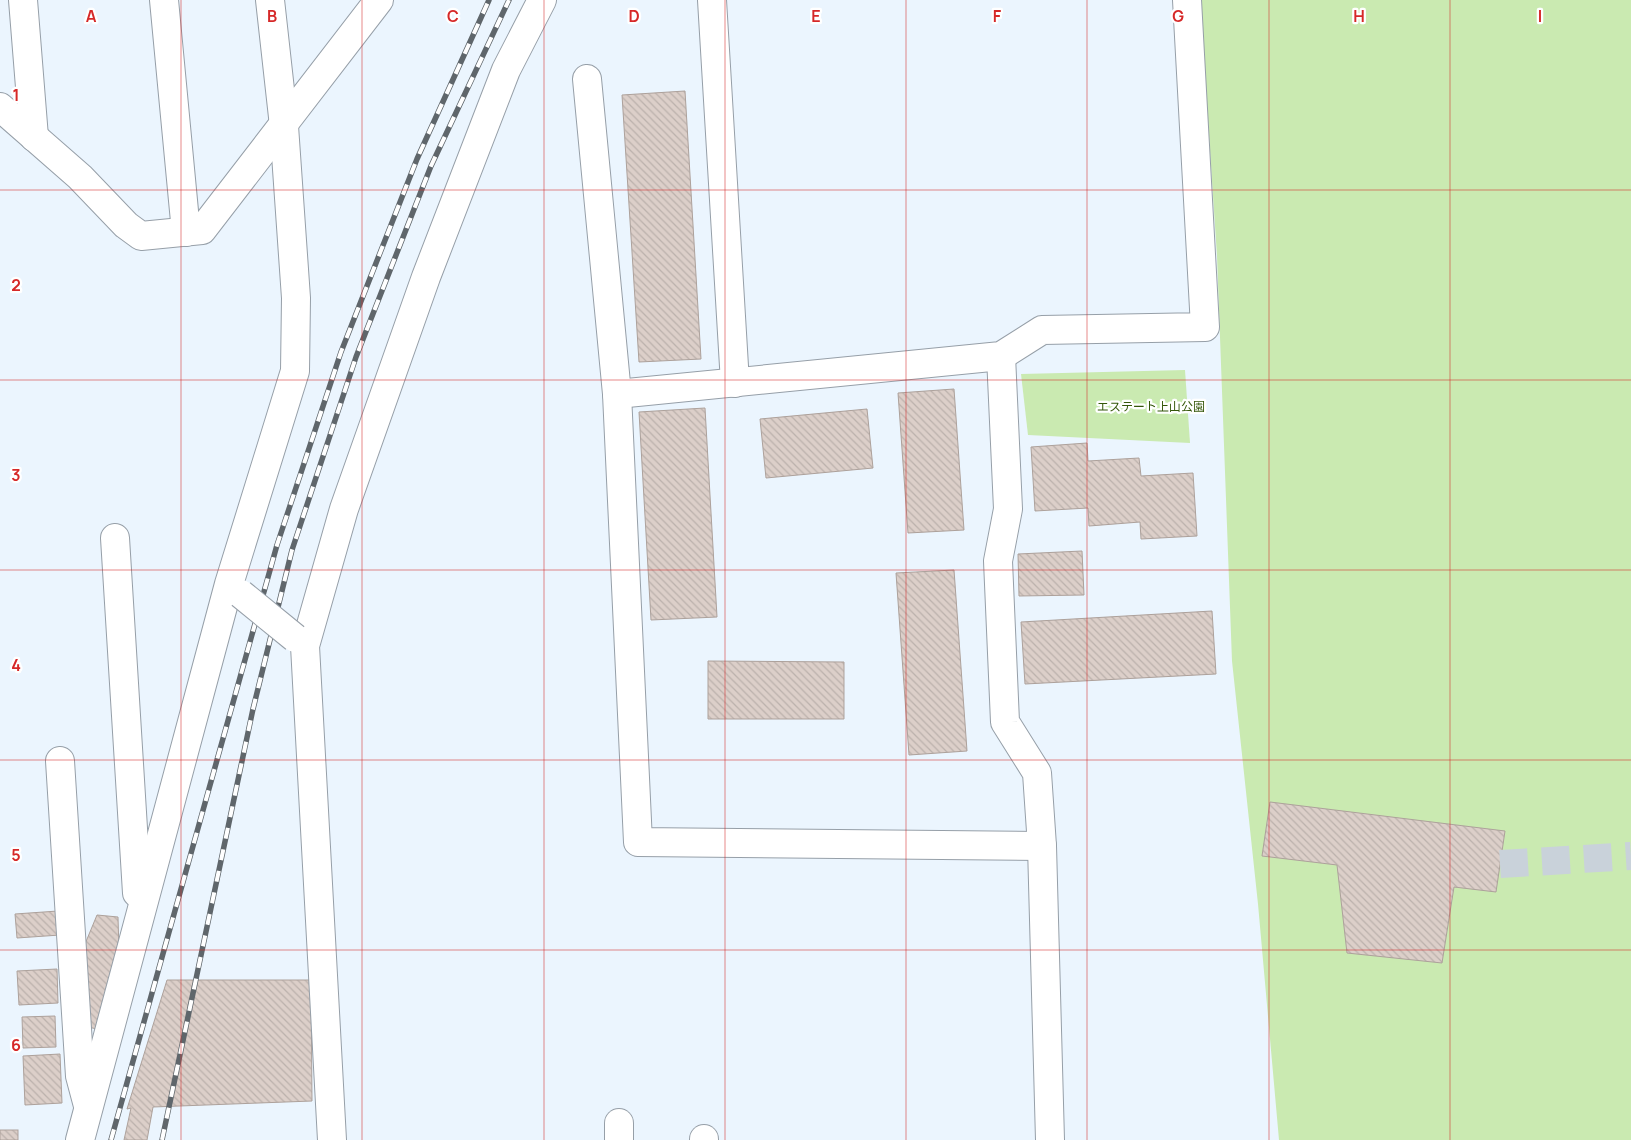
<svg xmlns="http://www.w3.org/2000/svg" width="1631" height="1140" viewBox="0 0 1631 1140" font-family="Manrope,'Noto Sans JP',sans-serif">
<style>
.park{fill:#caeab1}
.building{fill:url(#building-back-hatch);stroke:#ada19b}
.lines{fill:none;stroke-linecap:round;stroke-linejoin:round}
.minor-tunnel{stroke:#c9d2da;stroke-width:28;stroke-dasharray:28 14;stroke-linecap:butt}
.minor-casing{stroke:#969fa8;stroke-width:30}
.minor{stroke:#fff;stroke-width:28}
.rail-casing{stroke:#5f666b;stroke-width:5.5}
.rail{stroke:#fff;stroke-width:4;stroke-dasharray:11;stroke-linecap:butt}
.minor-bridge-casing{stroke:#969fa8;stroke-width:30;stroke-linecap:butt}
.minor-bridge{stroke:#fff;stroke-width:28}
.grid{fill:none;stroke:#d62828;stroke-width:1;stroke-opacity:0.55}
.labels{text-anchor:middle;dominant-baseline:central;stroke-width:4.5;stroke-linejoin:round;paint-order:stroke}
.park-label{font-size:12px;fill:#35570a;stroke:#fff}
.grid-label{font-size:16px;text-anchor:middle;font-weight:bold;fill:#d62828;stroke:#fff;stroke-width:4.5;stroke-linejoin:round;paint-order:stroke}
</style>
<defs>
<pattern id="building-back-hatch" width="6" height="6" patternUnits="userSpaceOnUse" patternTransform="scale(1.25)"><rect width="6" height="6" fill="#dccfc9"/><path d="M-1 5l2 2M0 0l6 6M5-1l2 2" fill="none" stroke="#bbb1ac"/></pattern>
</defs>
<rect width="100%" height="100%" fill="#ebf5fe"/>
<g class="park">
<path d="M1200 0H1631V1140H1279L1258 904 1232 661 1217 256Z"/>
<path d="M1185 370 1190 443 1028 435 1021 374Z"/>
</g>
<g class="building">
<path d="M685 91 701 359 639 362 622 95Z"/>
<path d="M954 389 964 530 908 533 898 393Z"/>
<path d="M705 408 717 617 651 620 639 412Z"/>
<path d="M867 409 873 468 766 478 760 419Z"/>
<path d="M1087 443 1088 461 1139 458 1141 476 1193 473 1197 536 1141 539 1140 522 1089 526 1088 508 1035 511 1031 447Z"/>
<path d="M1082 551 1084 595 1019 596 1018 554Z"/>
<path d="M954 570 967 751 909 755 896 573Z"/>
<path d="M1212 611 1216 674 1025 684 1021 622Z"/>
<path d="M708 661 844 662V719H708Z"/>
<path d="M1270 802 1505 831 1496 892 1454 887 1442 963 1347 953 1337 865 1262 856Z"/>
<path d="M58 911 60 935 17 938 15 914Z"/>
<path d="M97 915 118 917 119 952 97 1029 88 1027 85 944Z"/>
<path d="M57 969 58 1003 19 1005 17 971Z"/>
<path d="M167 980H311L312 1101 153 1107 147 1140H124L131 1108 127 1109Z"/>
<path d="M55 1016 56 1047 23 1048 22 1017Z"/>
<path d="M60 1054 62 1103 25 1105 23 1056Z"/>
<rect x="0" y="1130" width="18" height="10"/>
</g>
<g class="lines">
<path class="minor-tunnel" d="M1500 864 1631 856"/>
<g class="minor-casing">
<g id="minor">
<path d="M23 0 34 137"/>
<path d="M164 0 186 232"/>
<path d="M712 0 735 383"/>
<path d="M587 79 617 394 638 842 1042 846"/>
<path d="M0 107 80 177 126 225 141 236 202 230 379 0"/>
<path d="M1001 356 1008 509 998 561 1005 722 1037 773 1042 846 1050 1140"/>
<path d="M617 394 1001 356 1042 330 1205 327 1187 0"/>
<path d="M115 538 137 893"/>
<path d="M60 761 80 1076 88 1106"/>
<path d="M619 1123V1140"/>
<path d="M80 1140 229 584 295 371 296 298 284 126 270 0"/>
<path d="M332 1140 305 646 344 509 426 277 506 70 542 0"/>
<path d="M704 1140V1139"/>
</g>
</g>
<use href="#minor" class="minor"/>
<g class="rail-casing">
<g id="rail">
<path d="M111 1140 277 545 341 352 417 159 489 0"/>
<path d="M162 1140 253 709 292 550 356 357 431 166 509 0"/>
</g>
</g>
<use href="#rail" class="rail"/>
<g class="minor-bridge-casing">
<path id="minor-bridge" d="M241 594 295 638"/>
</g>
<use href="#minor-bridge" class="minor-bridge"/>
</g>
<path class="grid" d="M181 0V1140M362 0V1140M544 0V1140M725 0V1140M906 0V1140M1087 0V1140M1269 0V1140M1450 0V1140M0 190H1631M0 380H1631M0 570H1631M0 760H1631M0 950H1631"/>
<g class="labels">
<g class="park-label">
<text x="1151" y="406">エステート上山公園</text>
</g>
</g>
<g class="grid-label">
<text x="91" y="22">A</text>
<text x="272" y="22">B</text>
<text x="453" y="22">C</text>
<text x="634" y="22">D</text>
<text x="816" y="22">E</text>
<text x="997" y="22">F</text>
<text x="1178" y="22">G</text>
<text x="1359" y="22">H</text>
<text x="1540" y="22">I</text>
<text x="16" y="101">1</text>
<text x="16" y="291">2</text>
<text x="16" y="481">3</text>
<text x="16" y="671">4</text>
<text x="16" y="861">5</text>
<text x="16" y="1051">6</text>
</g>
</svg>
